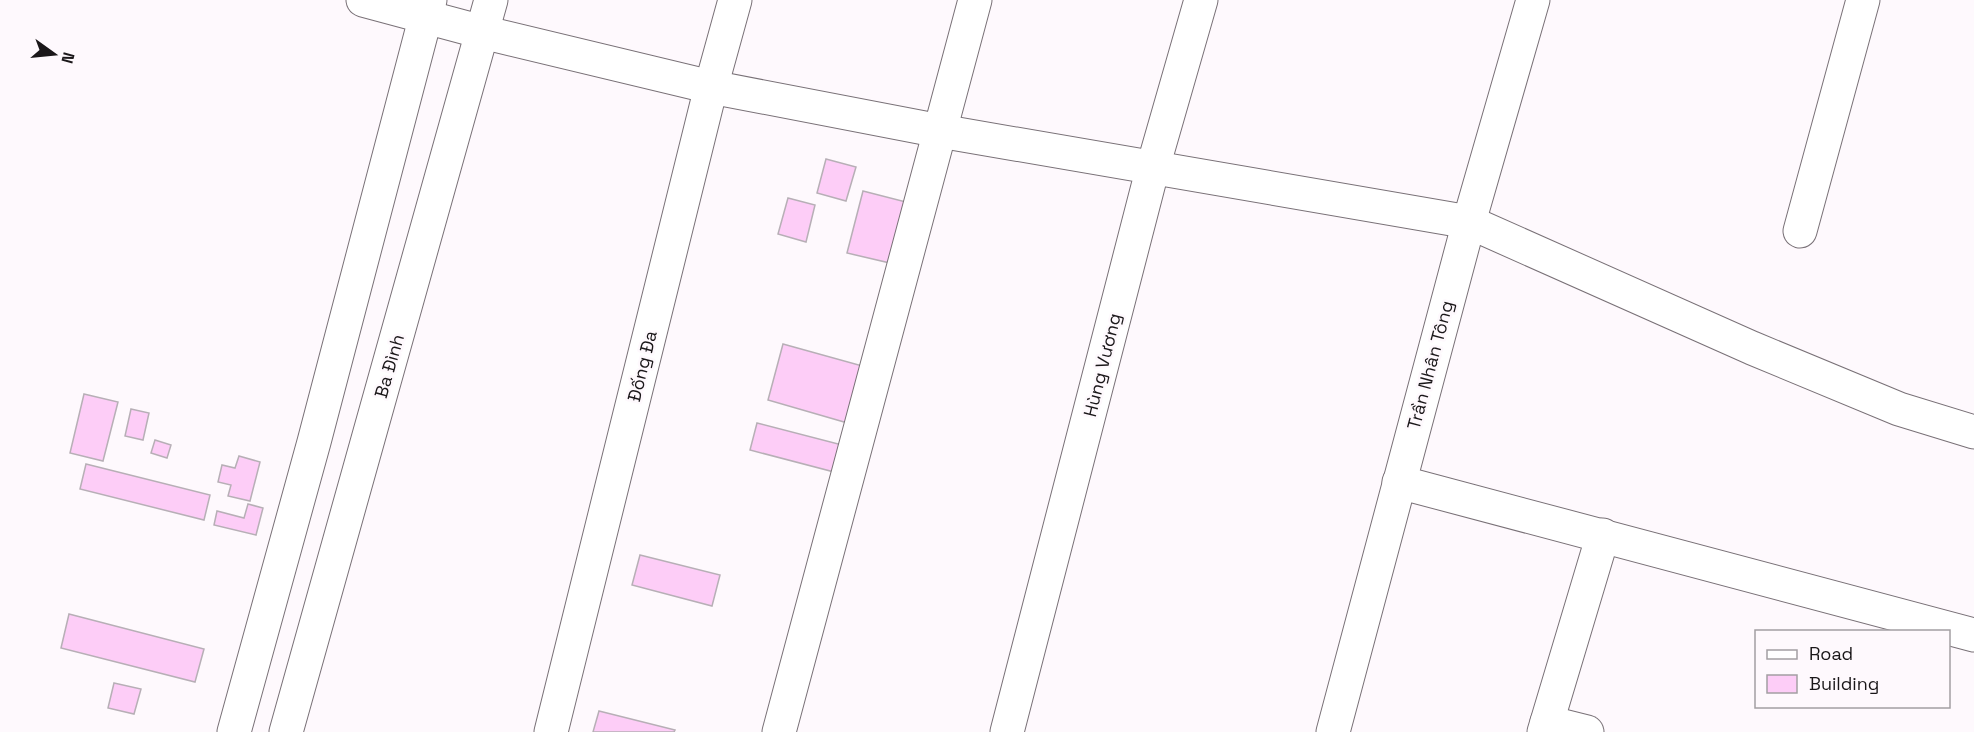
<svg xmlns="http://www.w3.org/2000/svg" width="1974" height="732" viewBox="0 0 1974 732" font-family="'Space Grotesk',sans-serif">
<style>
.building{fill:#fdcdf7;stroke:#b7afb6;stroke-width:1.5}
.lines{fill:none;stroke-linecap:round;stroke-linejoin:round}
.minor-casing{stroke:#797177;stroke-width:35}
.minor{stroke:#fff;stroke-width:33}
.labels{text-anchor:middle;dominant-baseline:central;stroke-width:5;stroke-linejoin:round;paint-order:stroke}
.street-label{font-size:18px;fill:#1a1719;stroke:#fef9fd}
</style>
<rect width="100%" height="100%" fill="#fef9fd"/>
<g class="building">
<path d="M826 159 856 167 846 201 817 193Z"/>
<path d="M863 191 906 202 890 263 847 253Z"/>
<path d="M788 198 815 205 806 242 778 234Z"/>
<path d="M783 344 866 367 851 424 768 400Z"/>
<path d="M84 394 118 402 103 461 70 453Z"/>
<path d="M131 409 149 413 143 440 125 436Z"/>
<path d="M757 423 846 446 838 473 750 450Z"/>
<path d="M155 440 171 445 167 458 151 453Z"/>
<path d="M239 456 260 462 250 501 228 496 231 485 218 482 222 465 235 468Z"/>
<path d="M86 464 210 495 204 520 80 489Z"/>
<path d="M248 504 263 508 256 535 214 525 217 511 244 518Z"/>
<path d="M640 555 720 575 712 606 632 585Z"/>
<path d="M69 614 204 649 195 682 61 648Z"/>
<path d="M114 683 141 689 134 714 108 708Z"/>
<path d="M599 711 675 730 674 732H593Z"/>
</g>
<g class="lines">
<g class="minor-casing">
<g id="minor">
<path d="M363 0 482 32 711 87 940 131 1469 222 1752 348 1899 409 1974 432"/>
<path d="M1800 231 1863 0"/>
<path d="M1399 482 1974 635"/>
<path d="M1547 722 1587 732"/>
<path d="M234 732 314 442 430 0"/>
<path d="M286 732 491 0"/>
<path d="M551 732 711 87 735 0"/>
<path d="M779 732 975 0"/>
<path d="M1007 732 1153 167 1201 0"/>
<path d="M1333 732 1469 222 1533 0"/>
<path d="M1544 732 1603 535"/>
</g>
</g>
<use href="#minor" class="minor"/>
</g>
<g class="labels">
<g class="street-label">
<text transform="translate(1102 365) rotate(-76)">Hùng Vương</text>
<text transform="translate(1430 365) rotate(-75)">Trần Nhân Tông</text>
<text transform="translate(389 366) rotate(-74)">Ba Đình</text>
<text transform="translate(642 366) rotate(-76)">Đống Đa</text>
</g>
</g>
<rect x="1755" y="630" width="195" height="78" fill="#fef9fd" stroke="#a39fa2" stroke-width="1.5"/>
<rect x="1767" y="650" width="30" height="9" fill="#ffffff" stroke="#a39fa2" stroke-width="1.5"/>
<text x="1809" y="660" font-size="18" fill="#1a1719">Road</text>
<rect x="1767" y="675" width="30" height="18" fill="#fdcdf7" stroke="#a39fa2" stroke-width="1.5"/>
<text x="1809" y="690" font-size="18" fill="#1a1719">Building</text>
<g transform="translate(54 54) rotate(105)" stroke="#fef9fd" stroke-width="4.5" paint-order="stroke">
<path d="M0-4.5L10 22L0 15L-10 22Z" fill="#1a1719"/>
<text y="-9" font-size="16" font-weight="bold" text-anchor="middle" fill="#1a1719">N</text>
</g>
</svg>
